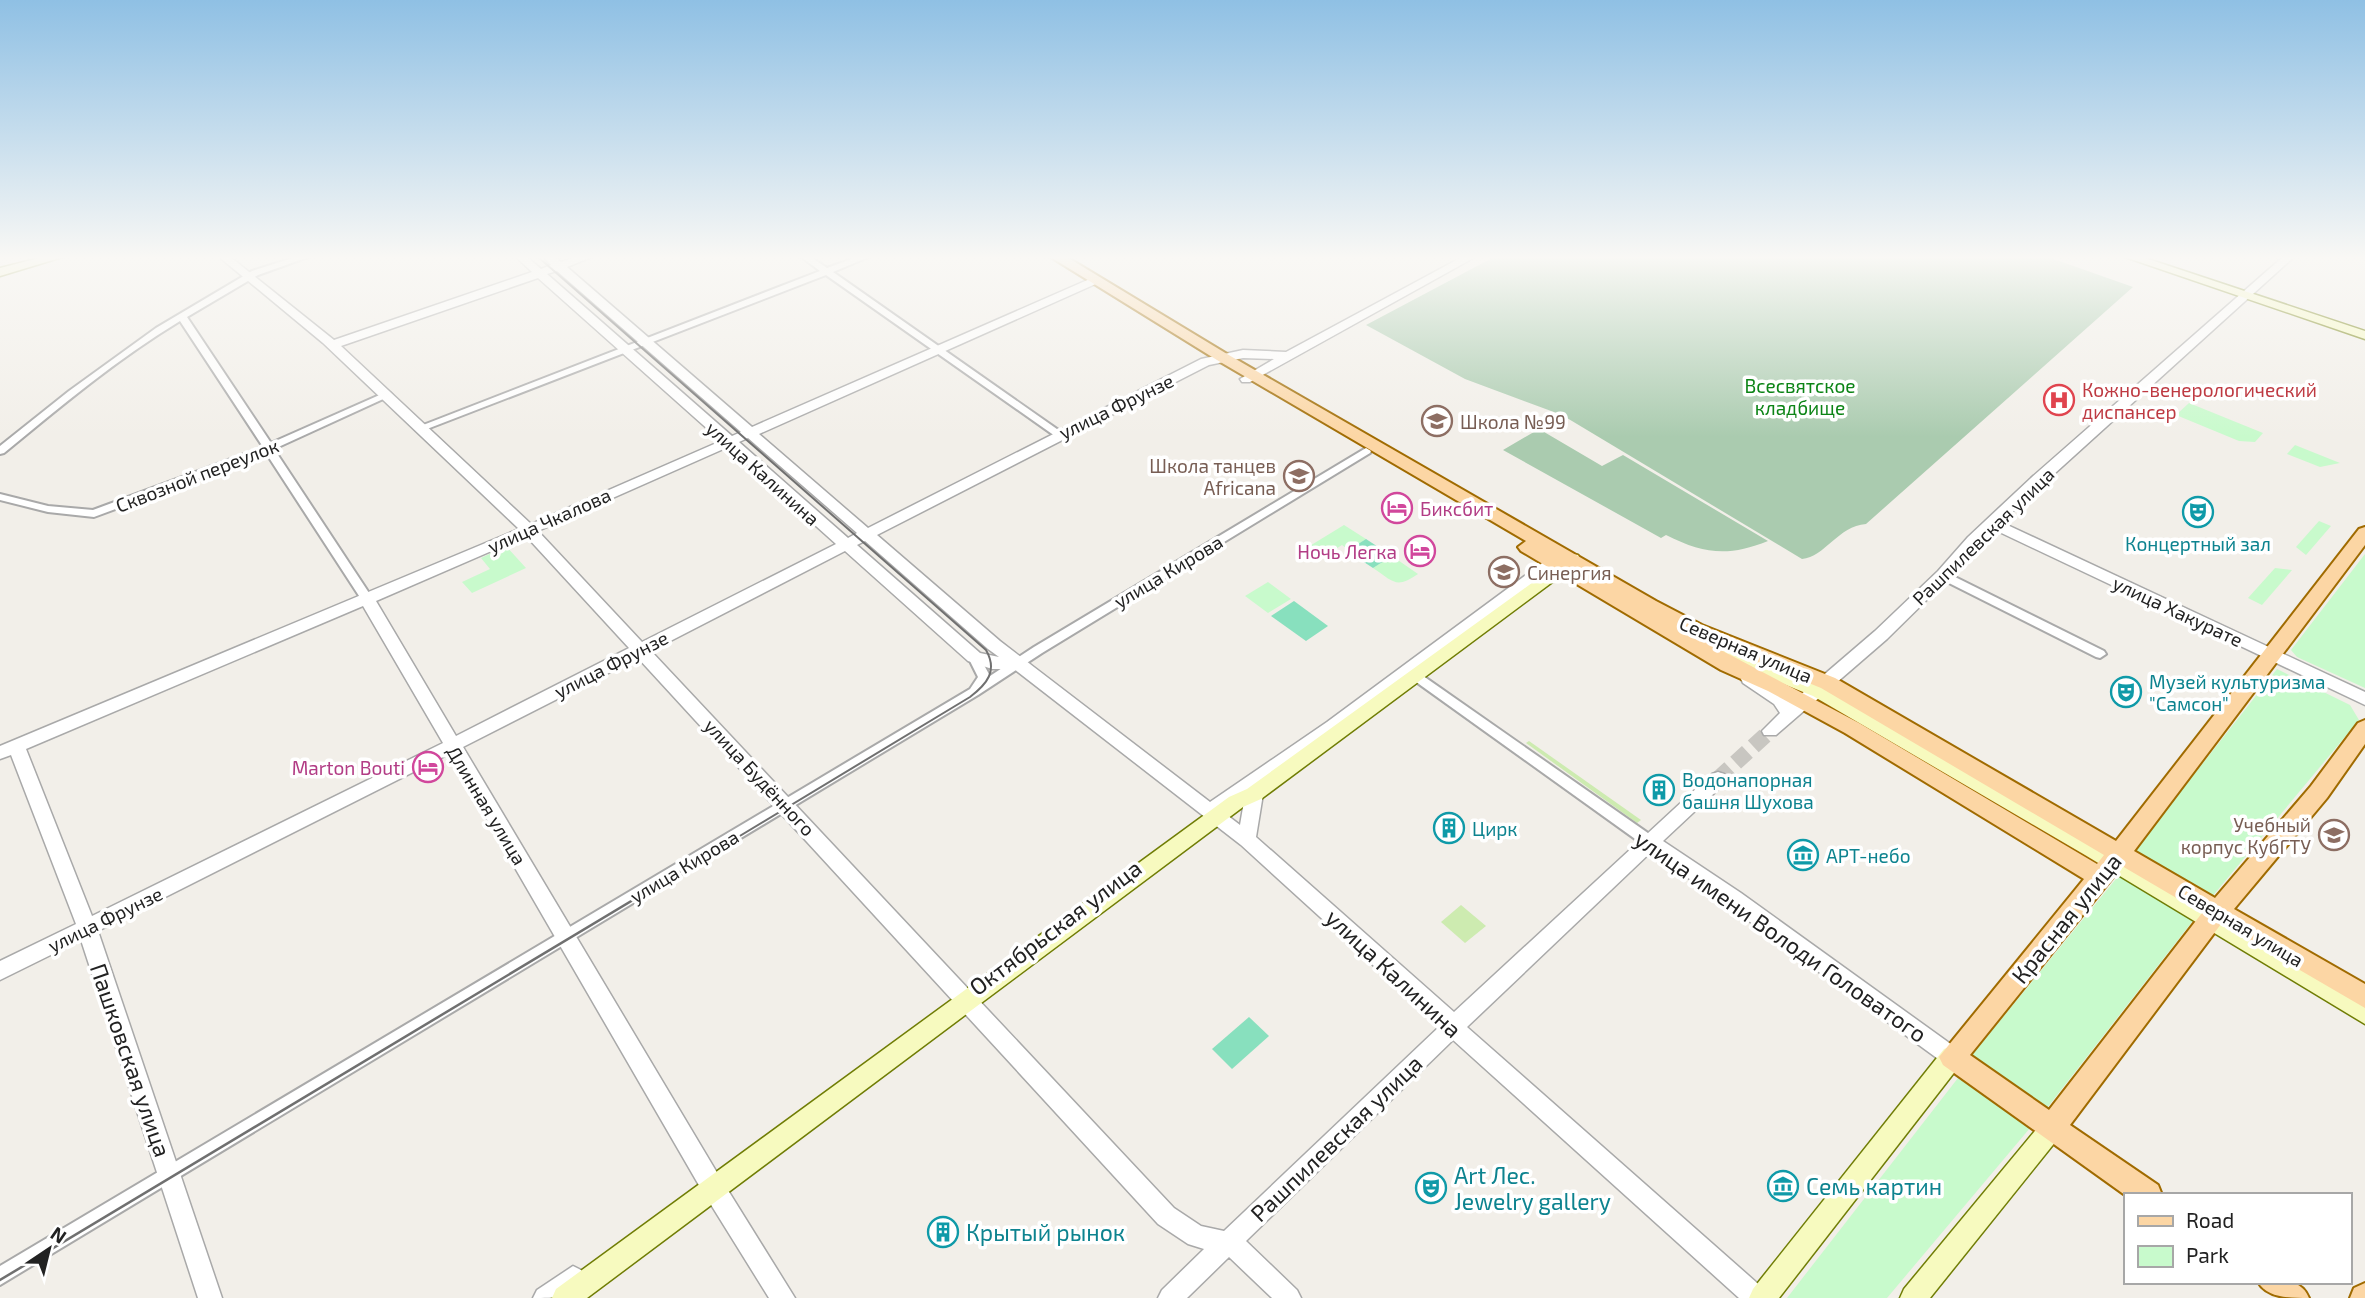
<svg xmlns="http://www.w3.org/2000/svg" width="2365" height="1298" viewBox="0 0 2365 1298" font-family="'Exo 2',sans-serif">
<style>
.grass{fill:#cdebb0}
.cemetery{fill:#aacbaf}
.park{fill:#c8facc}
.pitch{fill:#88e0be}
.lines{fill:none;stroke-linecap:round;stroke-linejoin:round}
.tertiary-tunnel{stroke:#c8c6c1;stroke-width:16;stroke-dasharray:16 8;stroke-linecap:butt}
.minor-casing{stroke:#a9a9a9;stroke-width:4}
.tertiary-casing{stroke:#a9a9a9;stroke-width:3}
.secondary-casing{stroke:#707d05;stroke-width:3}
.primary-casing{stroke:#a06b00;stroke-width:4}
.minor{fill:#fff;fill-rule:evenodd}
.tertiary{fill:#fff;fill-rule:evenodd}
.secondary{fill:#f7fabf;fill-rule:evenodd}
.primary{fill:#fcd6a4;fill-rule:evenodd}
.tram-far1{stroke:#707070;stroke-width:2}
.tram{stroke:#707070;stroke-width:2.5}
.labels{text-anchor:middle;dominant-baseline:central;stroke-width:7;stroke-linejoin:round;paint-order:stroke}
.park-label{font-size:19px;fill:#0c8416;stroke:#fff}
.health-label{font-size:19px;fill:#be3a42;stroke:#fff;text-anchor:start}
.street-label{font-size:19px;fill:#222;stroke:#fff}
.education-label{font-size:19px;fill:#785e54;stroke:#fff;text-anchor:start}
.hotel-label{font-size:19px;fill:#b23c85;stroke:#fff;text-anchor:end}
.culture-label{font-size:19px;fill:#0d838f;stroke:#fff;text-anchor:start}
.near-street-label{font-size:23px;fill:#222;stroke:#fff}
.near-culture-label{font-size:23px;fill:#0d838f;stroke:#fff;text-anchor:start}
</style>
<rect width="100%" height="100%" fill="#f2efe9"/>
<g class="grass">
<path d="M1529 741 1641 820 1637 823 1526 743Z"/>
<path d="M1461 905 1486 926 1465 943 1441 922Z"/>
</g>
<g class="cemetery">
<path d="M1496 256H2045L2133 287 1866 524C1838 526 1825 557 1802 559L1562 415 1465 379 1366 325Z"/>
<path d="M1539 429 1602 466 1623 455 1768 541C1728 557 1704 554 1666 535L1661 538 1503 450Z"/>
</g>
<g class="park">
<path d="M2189 403 2263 433 2255 442 2239 441 2176 415Z"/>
<path d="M2295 445 2340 463 2320 467 2287 454Z"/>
<path d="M2319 521 2331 526 2306 555 2296 547Z"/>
<path d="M1344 525 1366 539 1349 550 1342 545 1323 557 1308 547Z"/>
<path d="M506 546 526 568 472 593 462 582 490 569 481 558Z"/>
<path d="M2365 554V688L2297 657 2291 650Z"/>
<path d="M1392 556 1418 574C1396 589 1394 582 1373 568Z"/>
<path d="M2275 568 2292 570 2262 605 2248 598Z"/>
<path d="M1268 582 1291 599 1268 613 1245 596Z"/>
<path d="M2277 669 2350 705 2359 720 2211 898 2133 852Z"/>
<path d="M2120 874 2195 918 2047 1108 1972 1055Z"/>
<path d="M1958 1078 2030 1128 1887 1298H1787Z"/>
</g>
<g class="pitch">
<path d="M1366 539 1392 556 1373 568 1347 551Z"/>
<path d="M1294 601 1328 626 1306 641 1271 616Z"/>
<path d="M1249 1017 1269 1036 1232 1069 1212 1049Z"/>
</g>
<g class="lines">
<path class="tertiary-tunnel" d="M1718 779 1770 731"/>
<g class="minor-casing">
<g id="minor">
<path d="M299 256H311L258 275 187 317 271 443 384 393H390L392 395 274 449 371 596 373 599 371 602H363L266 453 94 517 48 512 0 500V494L48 506 93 510 263 447 180 321C117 359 60 407 4 453L0 454V446L69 391 156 328 252 271Z"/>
<path d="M800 256H809L827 268 860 256H871L833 272 1064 434 1059 437 1055 436 826 275 427 429 423 430 418 427 820 271Z"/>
<path d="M1366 448 1371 451 1370 453 1042 653 978 695 0 1285V1266L970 689 978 677 968 657 970 654H978L990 676 1034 647Z"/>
<path d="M1943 571 2104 651 2106 654 2100 658 2096 657 1939 578 1937 575 1939 572Z"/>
<path d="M1416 671 1655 838 1657 842 1655 846 1650 848 1645 846 1412 679 1410 676Z"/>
</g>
</g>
<g class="tertiary-casing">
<g id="tertiary">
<path d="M218 256H229L334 340 532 272 515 256H526L541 269 551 265 542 256H553L561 262 579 256H594L567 267 752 427 1092 278H1100V282L759 434 868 528 1201 359 1243 350 1286 352 1464 256H1477L1250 382H1242L1240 379 1274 359 1243 358 1209 365 877 535 1000 641 1210 802 1327 722 1557 552H1567L1569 555 1567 558 1339 730 1257 788 1263 794 1256 837 1454 1012 1712 774 1718 772 1724 774 1727 779 1724 784 1663 841 1741 893 1959 1050 1962 1057 1959 1064 1952 1067 1945 1064 1727 905 1651 852 1467 1027 1765 1290 1769 1298H1739L1453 1040 1246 1241 1297 1290 1301 1298H1272L1229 1257 1187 1298H1158L1162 1290 1204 1249 1188 1244 1158 1224 638 658 463 747 716 1171 795 1298H769L700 1187 449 754 98 931 222 1298H198L81 940 0 980V961L76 924 11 755 0 759V746L519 529 323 343ZM557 271 741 432 732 436 547 274ZM538 278 721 441 531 524 341 346ZM748 438 857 533 848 538 739 442ZM728 447 836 544 642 642 538 531ZM526 536 629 648 456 736 376 601ZM865 541 988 649 999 657 980 653 857 545ZM845 551 968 661 992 669H1014L1241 845 1440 1026 1224 1231 1201 1226 1174 1208 651 651ZM363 606 443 743 92 916 26 749ZM1245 796 1240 825 1223 812Z"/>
<path d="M2284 256H2295L2001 522 2365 692V705L1993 529 1948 579 1887 639 1776 735H1764L1762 731 1780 713 1774 704 1743 683 1741 679 1743 675C1758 670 1783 692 1791 703L1875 631 1938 571 1968 537 2031 478Z"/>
<path d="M573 1266 581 1270 585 1278C575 1298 554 1298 533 1298L537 1290Z"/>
</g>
</g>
<g class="secondary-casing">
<g id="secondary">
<path d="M47 256H66L0 276V268Z"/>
<path d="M2122 256H2139L2365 331V339Z"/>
<path d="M1572 554 1578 555 1580 559 1578 563 1261 799 1243 807 587 1298H552L556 1289 1229 797 1247 789Z"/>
<path d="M1716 644 1825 686 2099 843 2365 1002V1024L2085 855 1813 696 1710 654 1707 650Z"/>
<path d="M1952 1046 1960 1049 1964 1057 1960 1065 1779 1298H1749L1753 1289 1944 1049Z"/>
<path d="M2052 1116 2060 1120 2064 1128 2060 1136 1930 1298H1900L1904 1289 2044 1120Z"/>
</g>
</g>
<g class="primary-casing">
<g id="primary">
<path d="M1049 256H1065L1227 354 1656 601 1702 625 1835 678 2116 841 2359 529 2365 527V545L2134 851 2215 898 2311 786 2358 723 2365 720V744L2327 798 2234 909 2365 984V1008L2221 924 2070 1125 2158 1185 2162 1195H2125L1943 1065 1939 1057 2084 879 1845 733 1768 691 1721 670 1521 551 1518 547 1526 541 1217 360ZM1698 638 1821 688 2104 855 2097 864 1859 723ZM2122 866 2202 913 2049 1110 1970 1055Z"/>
<path d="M2258 1282C2278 1282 2300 1276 2309 1298 2289 1298 2267 1298 2258 1282Z"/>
<path d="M2365 1283V1298H2350L2354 1288Z"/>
</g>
</g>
<use href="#minor" class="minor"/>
<use href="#tertiary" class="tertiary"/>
<use href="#secondary" class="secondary"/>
<use href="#primary" class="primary"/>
<path class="tram-far1" d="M537 256 986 650C998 671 987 684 970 697L700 860"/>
<path class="tram" d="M0 1280 703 858"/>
</g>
<linearGradient id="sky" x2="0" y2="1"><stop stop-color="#8fc0e4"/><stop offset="0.59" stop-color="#f9f8f5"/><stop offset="1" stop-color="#f9f8f5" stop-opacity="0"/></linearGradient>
<rect width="2365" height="437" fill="url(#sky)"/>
<defs>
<g id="hospital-ring" transform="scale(1.575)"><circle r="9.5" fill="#fff" stroke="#e0444e" stroke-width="1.5"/><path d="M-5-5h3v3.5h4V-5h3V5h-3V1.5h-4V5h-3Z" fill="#e0444e"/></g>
<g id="school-ring" transform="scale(1.575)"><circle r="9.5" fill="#fff" stroke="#8d6e63" stroke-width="1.5"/><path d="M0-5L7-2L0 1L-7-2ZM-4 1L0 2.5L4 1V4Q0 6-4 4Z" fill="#8d6e63"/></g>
<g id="hotel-ring" transform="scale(1.575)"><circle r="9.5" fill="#fff" stroke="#d1479c" stroke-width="1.5"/><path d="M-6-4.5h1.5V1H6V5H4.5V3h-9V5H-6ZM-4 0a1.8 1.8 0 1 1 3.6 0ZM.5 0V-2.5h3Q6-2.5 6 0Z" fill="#d1479c"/></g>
<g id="theatre-ring" transform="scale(1.575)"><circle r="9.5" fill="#fff" stroke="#0f9aa8" stroke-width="1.5"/><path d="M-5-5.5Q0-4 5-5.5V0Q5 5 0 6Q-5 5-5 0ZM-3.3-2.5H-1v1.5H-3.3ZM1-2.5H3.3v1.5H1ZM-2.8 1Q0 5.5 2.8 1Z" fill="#0f9aa8"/></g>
<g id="university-ring" transform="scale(1.575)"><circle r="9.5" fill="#fff" stroke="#8d6e63" stroke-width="1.5"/><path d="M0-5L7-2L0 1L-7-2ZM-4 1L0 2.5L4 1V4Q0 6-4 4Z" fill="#8d6e63"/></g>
<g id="building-ring" transform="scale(1.575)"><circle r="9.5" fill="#fff" stroke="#0f9aa8" stroke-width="1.5"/><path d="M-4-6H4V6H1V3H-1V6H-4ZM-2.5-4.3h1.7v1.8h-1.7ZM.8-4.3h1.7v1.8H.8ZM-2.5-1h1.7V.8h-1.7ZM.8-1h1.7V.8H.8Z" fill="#0f9aa8"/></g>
<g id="museum-ring" transform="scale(1.575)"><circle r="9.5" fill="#fff" stroke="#0f9aa8" stroke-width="1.5"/><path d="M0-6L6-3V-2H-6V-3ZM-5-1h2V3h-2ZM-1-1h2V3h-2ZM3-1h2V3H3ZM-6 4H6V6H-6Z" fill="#0f9aa8"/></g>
</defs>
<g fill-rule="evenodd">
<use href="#hospital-ring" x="2059" y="400"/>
<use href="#school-ring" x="1437" y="421"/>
<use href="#school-ring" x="1299" y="476"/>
<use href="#hotel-ring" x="1397" y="508"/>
<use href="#theatre-ring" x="2198" y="512"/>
<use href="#hotel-ring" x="1420" y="551"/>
<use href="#university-ring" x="1504" y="572"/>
<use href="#theatre-ring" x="2126" y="692"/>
<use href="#hotel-ring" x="428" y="767"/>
<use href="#building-ring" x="1659" y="790"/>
<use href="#building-ring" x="1449" y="828"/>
<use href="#university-ring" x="2334" y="835"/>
<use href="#museum-ring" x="1803" y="855"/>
<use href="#museum-ring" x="1783" y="1186"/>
<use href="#theatre-ring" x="1431" y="1188"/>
<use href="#building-ring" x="943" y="1232"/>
</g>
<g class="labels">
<g class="park-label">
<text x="1800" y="385">Всесвятское<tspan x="1800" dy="22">кладбище</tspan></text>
</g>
<g class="health-label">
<text x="2082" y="389">Кожно-венерологический<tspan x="2082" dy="22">диспансер</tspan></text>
</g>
<g class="street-label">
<text transform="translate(1116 406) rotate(-26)">улица Фрунзе</text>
<text transform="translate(763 473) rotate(42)">улица Калинина</text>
<text transform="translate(197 475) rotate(-21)">Сквозной переулок</text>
<text transform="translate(549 520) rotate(-24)">улица Чкалова</text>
<text transform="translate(1983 536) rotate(-44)">Рашпилевская улица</text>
<text transform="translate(1168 571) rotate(-31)">улица Кирова</text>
<text transform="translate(2178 611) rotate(25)">улица Хакурате</text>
<text transform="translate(1746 649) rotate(23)">Северная улица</text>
<text transform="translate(611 664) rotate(-27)">улица Фрунзе</text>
<text transform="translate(760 777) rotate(47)">улица Будённого</text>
<text transform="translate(487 805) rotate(59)">Длинная улица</text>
<text transform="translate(684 866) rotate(-31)">улица Кирова</text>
<text transform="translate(105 919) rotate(-26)">улица Фрунзе</text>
<text transform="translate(2241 925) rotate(31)">Северная улица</text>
</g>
<g class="education-label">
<text x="1460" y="421">Школа №99</text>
<text x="1276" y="465" text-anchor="end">Школа танцев<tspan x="1276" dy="22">Africana</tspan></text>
<text x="1527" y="572">Синергия</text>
<text x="2311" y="824" text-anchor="end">Учебный<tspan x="2311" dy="22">корпус КубГТУ</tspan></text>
</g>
<g class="hotel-label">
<text x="1420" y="508" text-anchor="start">Биксбит</text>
<text x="1397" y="551">Ночь Легка</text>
<text x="405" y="767">Marton Bouti</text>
</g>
<g class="culture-label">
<text x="2198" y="543" text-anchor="middle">Концертный зал</text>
<text x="2149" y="681">Музей культуризма<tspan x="2149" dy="22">"Самсон"</tspan></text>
<text x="1682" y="779">Водонапорная<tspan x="1682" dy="22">башня Шухова</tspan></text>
<text x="1472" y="828">Цирк</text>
<text x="1826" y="855">АРТ-небо</text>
</g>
<g class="near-street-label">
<text transform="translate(2066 918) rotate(-51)">Красная улица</text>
<text transform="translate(1055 927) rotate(-37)">Октябрьская улица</text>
<text transform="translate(1781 936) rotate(35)">улица имени Володи Головатого</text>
<text transform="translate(1394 973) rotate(43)">улица Калинина</text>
<text transform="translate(131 1060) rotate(71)">Пашковская улица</text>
<text transform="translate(1336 1138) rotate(-44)">Рашпилевская улица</text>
</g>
<g class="near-culture-label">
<text x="1454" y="1175">Art Лес.<tspan x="1454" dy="26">Jewelry gallery</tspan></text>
<text x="1806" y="1186">Семь картин</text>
<text x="966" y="1232">Крытый рынок</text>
</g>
</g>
<rect x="2124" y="1193" width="228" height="91" fill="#ffffff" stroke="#a7a7a7" stroke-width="2"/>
<rect x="2138" y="1216" width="35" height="10" fill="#fcd6a4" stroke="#a7a7a7" stroke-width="2"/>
<text x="2186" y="1228" font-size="21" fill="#222222">Road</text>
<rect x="2138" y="1246" width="35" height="21" fill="#c8facc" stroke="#a7a7a7" stroke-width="2"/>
<text x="2186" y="1263" font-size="21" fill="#222222">Park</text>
<g transform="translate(49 1249) rotate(35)" stroke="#ffffff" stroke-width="5" paint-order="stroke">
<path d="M0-5L12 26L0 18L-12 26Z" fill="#222222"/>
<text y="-10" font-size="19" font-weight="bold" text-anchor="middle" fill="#222222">N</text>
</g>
</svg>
